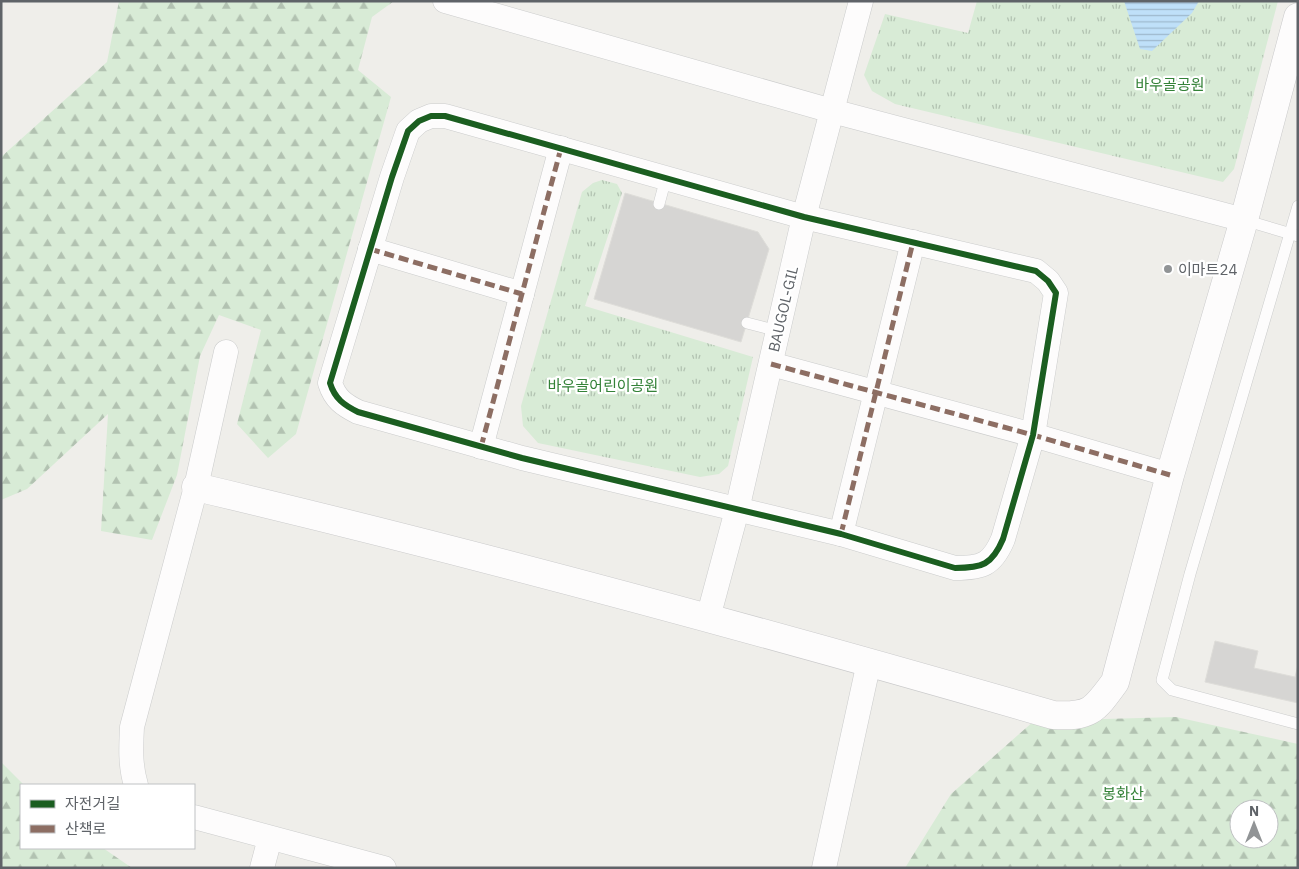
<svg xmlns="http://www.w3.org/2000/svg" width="1299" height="869" viewBox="0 0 1299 869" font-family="'IBM Plex Sans','Noto Sans KR',sans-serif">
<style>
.grass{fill:url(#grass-tufts)}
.forest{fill:url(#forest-firs);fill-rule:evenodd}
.water{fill:url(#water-rules)}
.building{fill:#d6d5d3;stroke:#deddd9}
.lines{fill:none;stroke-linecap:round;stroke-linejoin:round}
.lane-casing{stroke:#cbcccc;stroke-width:12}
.street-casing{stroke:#cbcccc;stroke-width:25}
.secondary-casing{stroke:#cacacb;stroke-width:29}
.lane{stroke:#fdfcfc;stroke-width:11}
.street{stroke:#fdfcfc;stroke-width:24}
.secondary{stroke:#fdfcfc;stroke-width:28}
.quiet{stroke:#8d6e63;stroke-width:5;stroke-dasharray:10 5;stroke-linecap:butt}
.cycleway-casing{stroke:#fff;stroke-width:9}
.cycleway{stroke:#1b5e20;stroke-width:6}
.poi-dot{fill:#919496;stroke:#fff;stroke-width:2}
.labels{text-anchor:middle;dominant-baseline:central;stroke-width:4.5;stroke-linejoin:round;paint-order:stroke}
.park-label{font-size:15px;fill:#348238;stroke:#fff}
.poi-label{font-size:15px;fill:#5f6368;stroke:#fff;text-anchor:start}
.street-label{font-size:15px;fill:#5f6368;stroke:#fff}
</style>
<defs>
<pattern id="grass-tufts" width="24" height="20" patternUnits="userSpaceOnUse" patternTransform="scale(1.25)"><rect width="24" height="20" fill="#d8ebd6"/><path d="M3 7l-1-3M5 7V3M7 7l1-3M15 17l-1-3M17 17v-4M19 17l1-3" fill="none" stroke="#b2c2b1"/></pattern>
<pattern id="forest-firs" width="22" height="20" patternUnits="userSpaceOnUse" patternTransform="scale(1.25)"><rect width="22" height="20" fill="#d8ebd6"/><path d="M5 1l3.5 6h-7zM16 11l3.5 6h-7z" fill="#b2c2b1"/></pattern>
<pattern id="water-rules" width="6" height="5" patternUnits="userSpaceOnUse" patternTransform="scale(1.25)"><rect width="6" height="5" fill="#bfe0f9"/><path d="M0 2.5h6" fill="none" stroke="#9eb9cd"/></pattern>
</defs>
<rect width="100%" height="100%" fill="#efeeea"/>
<g class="grass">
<path d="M977 1H1278L1234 169 1223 182 895 104 872 91 864 75 885 14 968 33Z"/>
<path d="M602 180 617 184 622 193 585 306 753 357 728 466 719 474 700 477 538 443 523 426 521 406 582 192 593 183Z"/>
</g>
<g class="forest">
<path d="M119 1H394L372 17 358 70 391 97 296 434 268 458 237 424 261 330 219 315 200 356 177 475 152 540 101 531 108 414 27 489 1 500V157L107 62Z"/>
<path d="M1176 717 1298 744V868H905L951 794 1034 721ZM1239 809H1269V839H1239Z"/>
<path d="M1 762 24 785H21V848H103L132 868H1Z"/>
</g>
<path class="water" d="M1124 1H1199L1192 13 1152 51 1140 49Z"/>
<g class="building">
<path d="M625 193 758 232 769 249 741 342 594 299Z"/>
<path d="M1215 641 1258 651 1254 668 1295 677 1298 665V703L1205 682Z"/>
</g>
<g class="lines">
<g class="lane-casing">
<g id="lane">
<path d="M659 204 666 178"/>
<path d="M1298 206 1190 574 1162 680 1172 690 1298 724"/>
<path d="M1244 220 1298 236"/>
<path d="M747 323 778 331"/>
</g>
</g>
<g class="street-casing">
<g id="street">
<path d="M445 1 832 111 1244 220"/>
<path d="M431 116H445L804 217 1036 271 1048 281 1056 293 1033 435 1003 539C992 565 982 568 955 568L841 534 522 458 358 412C344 405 335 399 330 383L392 177 408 131 419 121Z"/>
<path d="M370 249 522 294"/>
<path d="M771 364 1033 435 1170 475"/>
<path d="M481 447 561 148"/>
<path d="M841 534 913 242"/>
<path d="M708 618 737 510 804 217 861 1"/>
<path d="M136 785C130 766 131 747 132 727L196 487 226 352"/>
<path d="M194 817 384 868"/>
<path d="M262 868 270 838"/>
<path d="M824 868 869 662"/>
</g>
</g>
<g class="secondary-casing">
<path id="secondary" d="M196 487C484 555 769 633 1053 715 1090 717 1094 711 1115 682L1170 475 1244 220 1298 17"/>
</g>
<use href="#lane" class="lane"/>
<use href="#street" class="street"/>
<use href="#secondary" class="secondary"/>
<g class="quiet">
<path d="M370 249 522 294"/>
<path d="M771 364 1033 435 1170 475"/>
<path d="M481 447 561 148"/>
<path d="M841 534 913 242"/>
</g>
<g class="cycleway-casing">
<path id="cycleway" d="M431 116H445L804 217 1036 271 1048 281 1056 293 1033 435 1003 539C992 565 982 568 955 568L841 534 522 458 358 412C344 405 335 399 330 383L392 177 408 131 419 121Z"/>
</g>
<use href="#cycleway" class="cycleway"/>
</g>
<circle class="poi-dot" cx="1168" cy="269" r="5"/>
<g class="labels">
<g class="park-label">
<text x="1170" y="84">바우골공원</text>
<text x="603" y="385">바우골어린이공원</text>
<text x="1123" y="793">봉화산</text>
</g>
<g class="poi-label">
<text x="1178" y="269">이마트24</text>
</g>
<g class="street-label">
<text transform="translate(783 309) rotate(-77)">BAUGOL-GIL</text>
</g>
</g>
<rect width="1299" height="869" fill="none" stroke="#5f6368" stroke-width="5"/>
<rect x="20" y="784" width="175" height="65" fill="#ffffff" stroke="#bfc1c3"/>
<rect x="30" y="800" width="25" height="8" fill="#1b5e20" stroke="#bfc1c3"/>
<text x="65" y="809" font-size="15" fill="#5f6368">자전거길</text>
<rect x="30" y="825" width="25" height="8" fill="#8d6e63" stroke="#bfc1c3"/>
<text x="65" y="834" font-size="15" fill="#5f6368">산책로</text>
<g transform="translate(1254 824)"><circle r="24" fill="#ffffff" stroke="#bfc1c3"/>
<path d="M0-4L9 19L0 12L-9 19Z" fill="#919496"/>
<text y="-8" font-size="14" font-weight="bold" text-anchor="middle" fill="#5f6368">N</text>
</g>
</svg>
